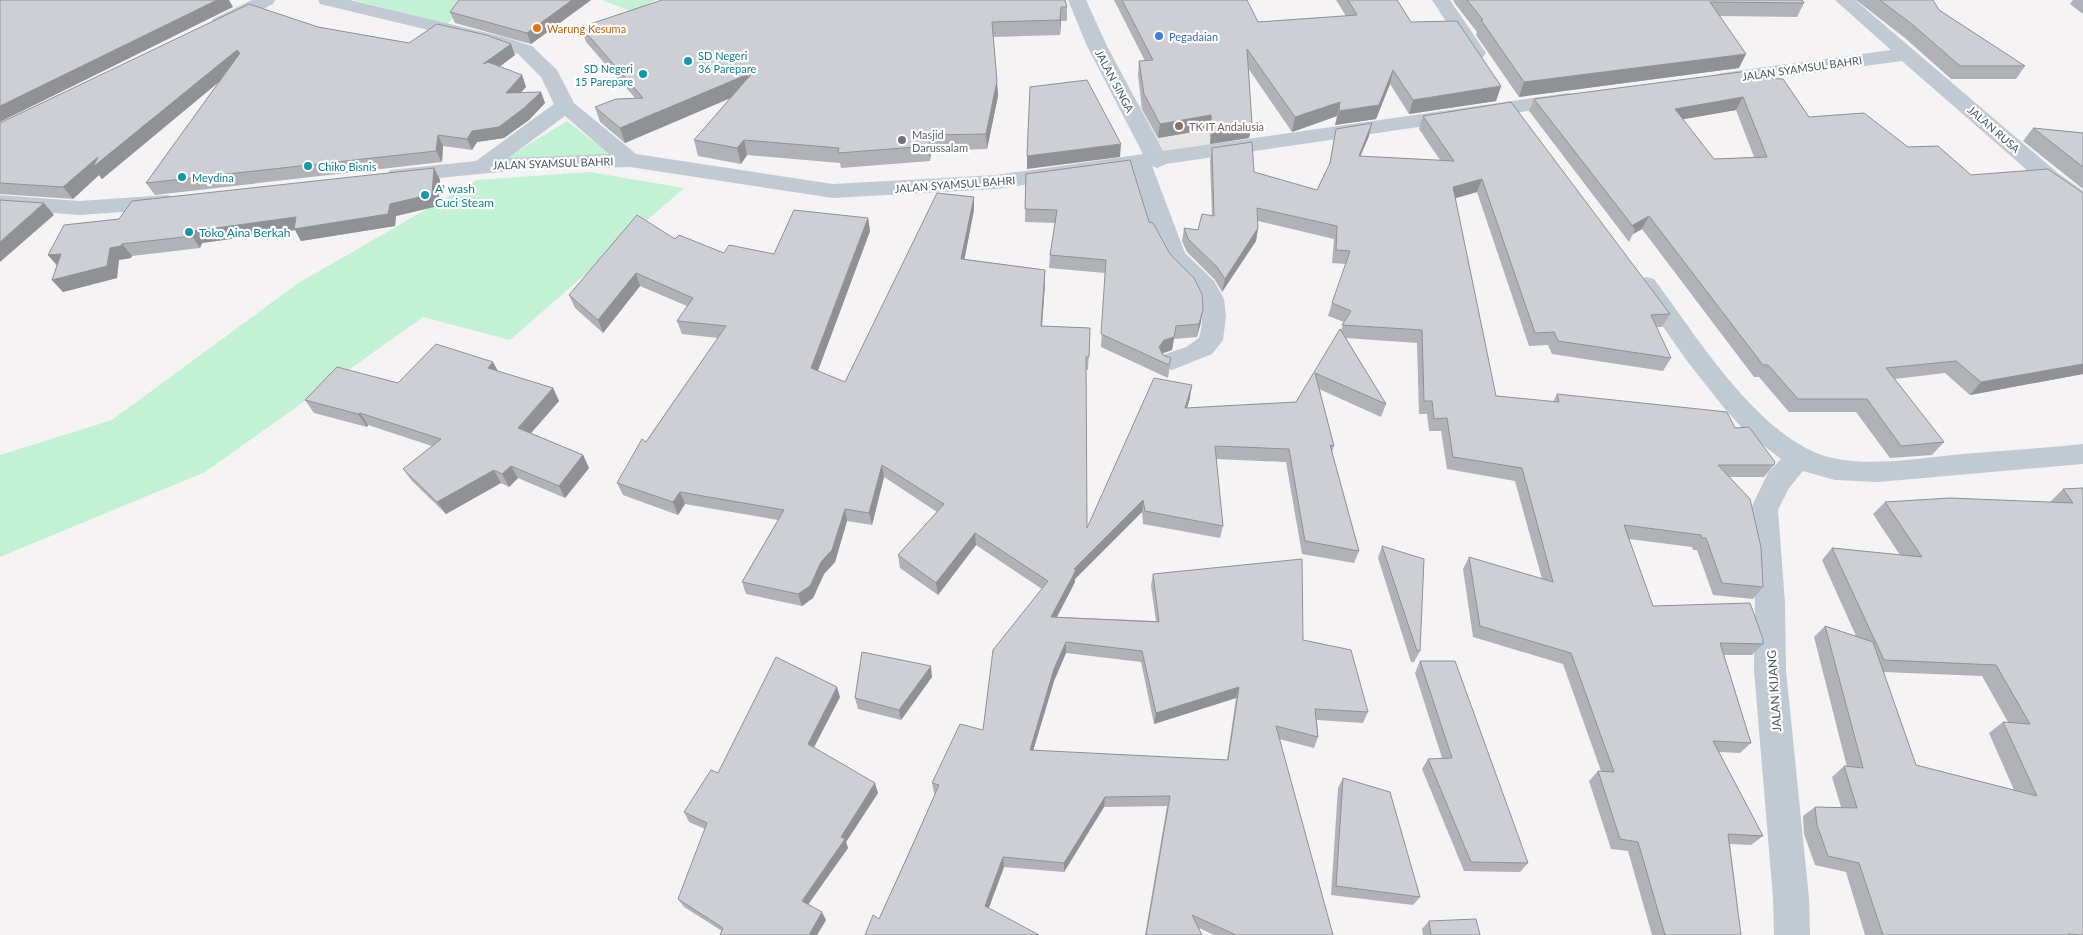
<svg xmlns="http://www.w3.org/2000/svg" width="2083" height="935" viewBox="0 0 2083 935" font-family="Lato,sans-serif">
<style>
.education{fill:#e6e4e5}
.green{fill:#c3f1d5}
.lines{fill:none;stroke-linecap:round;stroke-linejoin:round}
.street{fill:#c1cad2;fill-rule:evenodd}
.wall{fill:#b0b2b7;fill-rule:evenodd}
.shaded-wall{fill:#909195}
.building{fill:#cdcfd5;stroke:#909195;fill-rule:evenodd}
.food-dot{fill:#e8710a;stroke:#fff;stroke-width:2}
.shop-dot{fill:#3f7fe0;stroke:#fff;stroke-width:2}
.culture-dot{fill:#0f9aa8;stroke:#fff;stroke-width:2}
.education-dot{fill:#8d6e63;stroke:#fff;stroke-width:2}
.worship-dot{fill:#6b7280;stroke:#fff;stroke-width:2}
.labels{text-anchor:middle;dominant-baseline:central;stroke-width:4.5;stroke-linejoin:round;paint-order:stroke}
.far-food-label{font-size:11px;fill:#c56008;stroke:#fff;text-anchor:start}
.far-shop-label{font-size:11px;fill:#366cbe;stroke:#fff;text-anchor:start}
.far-culture-label{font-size:11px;fill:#0d838f;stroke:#fff;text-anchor:start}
.far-street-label{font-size:11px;fill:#4a5661;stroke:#fff}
.far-education-label{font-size:11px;fill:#785e54;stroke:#fff;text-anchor:start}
.far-worship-label{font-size:11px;fill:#5b616d;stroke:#fff;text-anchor:start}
.culture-label{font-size:12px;fill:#0d838f;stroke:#fff;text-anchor:start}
.street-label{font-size:12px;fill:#4a5661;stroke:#fff}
</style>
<rect width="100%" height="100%" fill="#f5f3f3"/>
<path class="education" d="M1196 97 1227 146 1160 157 1134 106Z"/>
<g class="green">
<path d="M353 0H471L447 24Z"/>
<path d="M602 0H656L633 12Z"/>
<path d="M567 121 611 155 503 160Z"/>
<path d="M590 172 684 188 510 340 423 317 205 472 0 557V455L112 420 297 284 477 180Z"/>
</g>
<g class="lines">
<g class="street">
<path d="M252 0H275L273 4 227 27H213L211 23 213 19Z"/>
<path d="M318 0H350L504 37 532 46 557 70 574 103 636 154 833 184 996 175 1143 154 1087 46 1068 0H1086L1107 46 1163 151 1568 93 1575 95 1578 99 1575 103 1568 105 1166 164 1157 168 1152 166 1185 253 1214 281 1224 299 1226 316 1223 340 1212 354 1172 370 1163 367 1159 361 1163 355 1186 347 1199 338C1203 325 1204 305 1197 292 1190 278 1172 271 1163 256 1150 232 1141 195 1131 169L996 189 833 198 630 167 530 169 398 182 390 180 387 175 390 170 476 161 554 104 541 77 518 54 491 45 320 4ZM565 116 609 154 508 158Z"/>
<path d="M1432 0H1450L1486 53 1483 57H1469Z"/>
<path d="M1835 0H1855L2059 174 2083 191V208L2075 206 2043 184 1902 61 1722 85 1715 83 1712 79 1715 75 1722 73 1891 50Z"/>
<path d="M0 195 79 201 167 195 175 197 178 202 175 207 167 209 79 215 0 209Z"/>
<path d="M1646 277 1654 279C1695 334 1749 422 1812 451 1853 471 1918 458 1962 454 2002 451 2043 448 2083 444V464L1878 482 1835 480 1803 471 1789 488 1778 510 1785 603 1786 670 1809 898 1810 935H1774L1773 898 1754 670 1755 603 1750 510 1768 473 1781 459 1745 431 1725 409 1687 361 1634 285 1638 279Z"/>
</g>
</g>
<g class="wall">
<path d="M591 0 531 44 455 23 450 12Z"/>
<path d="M1114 0H1247L1258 22 1346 16 1336 0H1397L1411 22 1501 86 1496 101 1409 114 1390 84 1376 119 1335 125 1337 116 1292 132 1248 68 1252 124 1249 138 1210 144V129L1158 138 1142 109 1138 75 1139 61H1145Z"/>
<path d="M1453 0H1802L1804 3 1797 17 1720 16 1739 68 1519 97 1476 35 1477 32 1456 5Z"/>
<path d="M1856 0H1933L1939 10 2025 66 2016 79H1951L1905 38Z"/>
<path d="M2073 0H2083V14L2070 4Z"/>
<path d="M249 4 318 27 409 43 515 55 499 67 522 75 526 87 521 92H541L545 103 529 120 504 138 477 142 472 150 443 146 442 162 155 195 146 183 219 82 102 179 99 175 73 199 0 194V124Z"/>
<path d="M1067 7V21H1061L1060 35 993 37 998 96 987 149 931 151 930 161 841 168 840 163 747 155 741 164 698 156 694 140 731 98 625 143 600 122 595 107 635 98 586 42 581 27Z"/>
<path d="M1761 78 1809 117 2083 374 1970 395 1945 373 1894 379 1944 442 1932 455 1890 458 1856 412H1789L1759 377H1754L1642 229 1633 234 1629 242 1529 111 1534 99ZM1736 110 1754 157 1714 159 1682 119Z"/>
<path d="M1423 116 1670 314 1662 327H1656L1671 358 1663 371 1552 354 1548 345 1529 346 1477 192 1455 198 1496 396 1553 402 1557 394 1735 428 1774 465 1764 477H1729L1763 587 1753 599 1713 595 1697 550H1693L1692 547 1629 539 1653 606 1763 644 1752 655H1724L1751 743 1740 753 1719 752 1763 836 1751 845 1730 844 1741 935H1652L1628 851 1611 849 1589 781 1598 771H1601L1563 664 1473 637 1463 569 1469 557 1542 579 1515 481 1447 469 1441 431H1429L1427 414H1419L1417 343 1346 338 1386 404 1381 417 1319 389 1334 446 1332 452 1359 551 1354 563 1302 554 1286 462 1216 459 1223 526 1220 538 1143 524 1142 512 1075 579V582L1057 617 1156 621 1151 586 1153 574 1303 640 1368 712 1363 723 1317 720 1318 737 1314 748 1279 739 1333 935H1214L1199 928 1202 935H1145L1167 806 1104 807 1064 872 1004 867 989 908 879 919 935 794 934 793 932 783 983 730 1042 589 976 545 938 595 900 568 898 555 937 512 884 477 872 525 847 521 835 562 824 574 813 598 802 606 746 594 742 582 778 520 685 504 678 515 623 495 617 483 718 338 682 334 677 321 687 306 640 286 603 333 575 308 569 295 675 239 724 253 774 254 868 218 870 231 818 371 845 382 974 210 964 259 1045 270V283L1042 326 1090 328 1088 370H1086L1087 528 1190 398 1187 408 1296 402 1341 330 1344 322 1328 316 1332 303 1346 264 1332 263 1334 239 1258 221V228L1256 241 1222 292 1215 280 1187 252 1182 241 1184 228 1198 230 1212 216 1210 161 1212 148 1254 172 1317 190 1329 166 1336 129 1369 136 1360 156 1440 160 1419 129ZM1066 653 1141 662 1154 724 1236 698 1227 760 1033 751 1054 681Z"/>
<path d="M2033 128 2083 133V189L2023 141Z"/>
<path d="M434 168 440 180 438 206 396 216 395 226 301 241 295 230 202 243 200 248 132 256 131 258 119 260 117 278 63 292 52 280 57 266 48 255 119 219Z"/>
<path d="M1026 174 1149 222 1201 322 1197 337 1174 339 1172 350 1162 354 1163 355 1171 358 1168 378 1101 347 1105 273 1049 268 1050 255 1055 223 1025 222Z"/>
<path d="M498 371 553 388 559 401 531 433 583 455 589 468 565 498 518 478 509 487 501 483 446 514 412 481 403 469 432 446 368 425 367 427 314 413 305 400 398 383Z"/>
<path d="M2083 488V935H1865L1846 872 1815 865 1804 834 1803 816 1815 807H1841L1832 777 1844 766 1847 767 1814 637 1825 626 1856 636 1822 560 1832 548 1900 555 1873 514 1885 502H2050L2063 489ZM1883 672 1982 676 2008 722H2003L1989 733 2014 790 1916 765Z"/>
<path d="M1382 546 1420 651 1414 662H1411L1378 558Z"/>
<path d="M1420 661 1528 863 1520 872 1464 871 1422 769 1428 759 1442 758 1415 673Z"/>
<path d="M932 677 901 720 858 709 855 698Z"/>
<path d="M840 697 814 747 878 793 846 842 848 848 808 904 826 920 817 935H720L722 931 684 907 678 899 705 829 689 822 684 812 718 773Z"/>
<path d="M1343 778 1420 897 1413 905 1331 895 1338 788Z"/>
<path d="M1429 921 1480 935H1423L1422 929Z"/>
</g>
<g class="shaded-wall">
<path d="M217 0H229L233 7 0 122V106Z"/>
<path d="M572 0H591L531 44 527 33Z"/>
<path d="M1061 7V21L1060 35V20Z"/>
<path d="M511 44 515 55 488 75 483 64Z"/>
<path d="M237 50 244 61 102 179 99 175 73 199 63 187 98 157Z"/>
<path d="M1746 54 1739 68 1519 97 1524 82Z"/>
<path d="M1393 70 1390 84 1376 119 1335 125 1339 111Z"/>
<path d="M753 72 756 87 625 143 620 128Z"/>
<path d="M522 75 526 87 510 104 506 93Z"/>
<path d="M997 81 998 96 987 149 986 134Z"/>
<path d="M1501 86 1496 101 1409 114 1413 100Z"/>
<path d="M541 92 545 103 529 120 504 138 477 142 472 150 467 139 472 131Z"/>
<path d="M1743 97 1736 110 1668 122 1675 109Z"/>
<path d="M1340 102 1337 116 1292 132 1295 117Z"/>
<path d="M1211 115 1210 129 1158 138 1160 124Z"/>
<path d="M1372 123 1369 136 1355 169 1359 156Z"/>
<path d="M1252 124 1249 138 1210 144 1212 130Z"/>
<path d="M438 135 443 146 442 162 436 151Z"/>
<path d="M930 135 931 151 930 161 929 146Z"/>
<path d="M744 140 747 155 741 164 737 148Z"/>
<path d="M1121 144 1120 157 1027 169V156Z"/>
<path d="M434 168 440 180 438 206 396 216 395 226 301 241 295 230 202 243 200 248 192 236 194 231 390 204Z"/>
<path d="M1482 179 1477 192 1449 200 1453 187Z"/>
<path d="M974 197V210L962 272 961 259Z"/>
<path d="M44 203 54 215 0 262V242Z"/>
<path d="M1649 216 1642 229 1633 234 1635 229 1633 225Z"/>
<path d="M868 218 870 231 814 381 811 368Z"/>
<path d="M1258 228 1256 241 1222 292 1225 279Z"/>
<path d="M122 244 132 256 131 258 119 260 117 278 63 292 52 280 110 248Z"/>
<path d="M61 254 59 267 48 255Z"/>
<path d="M1045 270V283L1041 339V326Z"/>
<path d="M636 273 640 286 603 333 598 320Z"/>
<path d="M1203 309 1201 322 1197 337 1199 324Z"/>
<path d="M1176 326 1172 350 1162 353 1157 360 1159 347Z"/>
<path d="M493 362 500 375 488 368Z"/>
<path d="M2083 364V374L1970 395 1981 382Z"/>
<path d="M1192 385 1190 398 1183 421 1185 408Z"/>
<path d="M553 388 559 401 525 440 518 428Z"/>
<path d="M360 413 368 425 367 427 358 414Z"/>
<path d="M583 455 589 468 565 498 559 486Z"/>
<path d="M882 465 884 477 872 525 869 513Z"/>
<path d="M511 466 518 478 509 487 502 474Z"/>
<path d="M494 470 501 483 446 514 437 502Z"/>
<path d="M680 492 685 504 678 515 673 502Z"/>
<path d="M1143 500 1142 512 1075 579V582L1051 628V617L1074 569Z"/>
<path d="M845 509 847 521 835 562 824 574 813 598 802 606 798 594Z"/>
<path d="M975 533 976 545 938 595 936 583Z"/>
<path d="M1066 642V653L1054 681 1030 761V750L1054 669Z"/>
<path d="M931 666 932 677 901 720 899 710Z"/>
<path d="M837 687 840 697 811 753 808 744Z"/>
<path d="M1239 687 1236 698 1154 724 1156 713Z"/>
<path d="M875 783 878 793 846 842 848 848 805 909 802 901 841 837Z"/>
<path d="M1105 797 1104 807 1064 872V863Z"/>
<path d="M1003 857 1004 867 986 915 985 906Z"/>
<path d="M822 912 826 920 817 935H809Z"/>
</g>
<g class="building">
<path d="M0 0H217L0 106Z"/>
<path d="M459 0H572L527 33 450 12Z"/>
<path d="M662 0H1065L1067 7H1061L1060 20 992 22 997 81 986 134 930 135 929 146 838 153 839 148 744 140 737 148 694 140 753 72 620 128 595 107 616 99 643 98 581 27Z"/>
<path d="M1122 0H1247L1258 22 1357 15 1348 0H1397L1411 22 1457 21 1501 86 1413 100 1393 70 1379 105 1339 111 1340 102 1295 117 1247 49 1252 124 1212 130 1211 115 1160 124 1144 94 1139 61 1153 60Z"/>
<path d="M1467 0H1802L1804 3 1710 2 1746 54 1524 82 1481 20H1483Z"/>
<path d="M1880 0H1933L1939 10 2025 66H1960L1913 25Z"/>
<path d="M249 4 318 27 409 43 437 24 486 35 511 44 483 64 488 62 522 75 506 93 541 92 524 108 499 127 472 131 467 139 438 135 436 151 146 183 240 53 237 50 93 167 98 157 63 187 0 183V123Z"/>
<path d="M1756 70 1761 78 1783 79 1809 117 1864 113 1908 147 1938 146 1971 175 2048 169 2083 193V364L1981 382 1956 361 1886 368 1944 442 1901 446 1867 399H1798L1768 365H1763L1649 216 1633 225 1635 229 1534 99ZM1743 97 1767 157 1714 159 1675 109Z"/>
<path d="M1087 80 1121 144 1027 156 1030 87Z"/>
<path d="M1511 102 1670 314 1651 315 1671 358 1558 341 1554 332 1535 333 1482 179 1453 187 1496 396 1559 402 1557 394 1727 412 1735 428 1749 427 1775 462 1774 465H1718L1750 499 1761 547 1763 587 1722 583 1706 538H1702L1701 535 1624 525 1653 606 1750 603 1763 639V644L1720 643 1751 743 1713 741 1763 836 1728 834 1741 935H1665L1638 842 1620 839 1598 771 1614 772 1571 653 1480 626 1469 557 1553 582 1522 468 1453 457 1447 418 1434 419 1432 401H1424L1422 330 1342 325 1351 311 1332 303 1350 251 1336 250 1337 226 1257 208 1258 228 1225 279 1217 267 1188 239 1184 228 1198 230 1202 214 1214 216 1212 148 1252 142 1254 172 1317 190 1330 163 1336 129 1372 123 1359 156 1454 161 1423 116Z"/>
<path d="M2033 128 2083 133V167Z"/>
<path d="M1130 160 1149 222 1153 223 1170 254 1194 278 1202 294 1203 309 1199 324 1176 326 1174 337 1164 340 1159 347 1163 355 1171 358 1169 365 1101 334 1106 260 1050 255 1057 210 1025 209 1026 174Z"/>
<path d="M434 168 432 194 390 204 388 214 294 229 296 217 194 231 192 236 122 244 121 246 110 248 107 266 52 280 61 254 48 255 64 225 119 219 132 201Z"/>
<path d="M937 193 974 197 961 259 1045 270 1041 326 1090 328 1089 357H1086L1087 528 1154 378 1192 385 1185 408 1296 402 1340 329 1386 404 1315 373 1334 446 1330 445 1359 551 1305 541 1289 449 1215 446 1223 526 1145 511 1143 500 1074 569 1076 570 1051 617 1159 622 1153 574 1302 559 1303 640 1351 650 1368 712 1315 709 1318 737 1276 726 1333 935H1236L1192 915 1202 935H1146L1170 796 1105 797 1064 863 1003 857 985 906 1039 935H865L873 915 879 919 910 851 939 785 932 783 960 724 983 730 993 650 1048 581 975 533 936 583 898 555 944 504 882 465 869 513 845 509 832 550 821 562 810 586 798 594 742 582 784 510 680 492 673 502 617 483 642 439 646 442 726 326 677 321 693 298 636 273 598 320 569 295 637 215 675 239 679 235 724 253 729 245 774 254 794 210 868 218 811 368 845 382ZM1066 642 1142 651 1156 713 1239 687 1228 760 1030 750 1054 669Z"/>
<path d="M0 200 44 203 0 242Z"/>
<path d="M436 344 493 362 488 368 553 388 518 428 583 455 559 486 511 466 502 474 494 470 437 502 403 469 441 439 360 413 358 414 305 400 337 367 398 383Z"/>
<path d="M2083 488V935L2068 934 2069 935H1883L1859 863 1828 856 1817 825 1815 807 1857 808 1844 766 1863 768 1825 626 1873 642 1916 765 2037 796 2003 722 2030 724 1996 665 1884 660 1832 548 1922 557 1885 502 1950 498 2073 503 2063 489Z"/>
<path d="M1382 546 1424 559 1420 651H1417Z"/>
<path d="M862 652 931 666 899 710 855 698Z"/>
<path d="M776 657 837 687 808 744 875 783 841 837 845 839 802 901 822 912 809 935H720L723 928 678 899 707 823 684 812 711 770 718 773Z"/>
<path d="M1420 661H1455L1528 863 1471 862 1428 759 1452 758Z"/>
<path d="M1343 778 1390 792 1420 897 1336 886Z"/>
<path d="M1476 919 1480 935H1431L1429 921Z"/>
</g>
<circle class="food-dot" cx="537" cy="28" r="5"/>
<circle class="shop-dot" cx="1159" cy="36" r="5"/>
<g class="culture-dot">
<circle cx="688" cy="61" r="5"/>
<circle cx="643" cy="74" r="5"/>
<circle cx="308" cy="166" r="5"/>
<circle cx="182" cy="177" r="5"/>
<circle cx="425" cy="195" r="5"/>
<circle cx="189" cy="232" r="5"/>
</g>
<circle class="education-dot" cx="1179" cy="126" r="5"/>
<circle class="worship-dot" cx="902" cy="140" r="5"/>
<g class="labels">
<g class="far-food-label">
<text x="547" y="28">Warung Kesuma</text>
</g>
<g class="far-shop-label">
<text x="1169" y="36">Pegadaian</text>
</g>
<g class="far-culture-label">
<text x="698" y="55">SD Negeri<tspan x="698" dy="13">36 Parepare</tspan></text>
<text x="633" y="68" text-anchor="end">SD Negeri<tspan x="633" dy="13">15 Parepare</tspan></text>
<text x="318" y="166">Chiko Bisnis</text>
<text x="192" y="177">Meydina</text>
</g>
<g class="far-street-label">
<text transform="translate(1802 68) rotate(-8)">JALAN SYAMSUL BAHRI</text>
<text transform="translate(1115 81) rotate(62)">JALAN SINGA</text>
<text transform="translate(1994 129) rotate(41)">JALAN RUSA</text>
<text transform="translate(553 163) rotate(-2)">JALAN SYAMSUL BAHRI</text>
<text transform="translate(955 184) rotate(-4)">JALAN SYAMSUL BAHRI</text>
</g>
<g class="far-education-label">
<text x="1189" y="126">TK IT Andalusia</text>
</g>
<g class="far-worship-label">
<text x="912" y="134">Masjid<tspan x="912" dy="13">Darussalam</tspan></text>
</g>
<g class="culture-label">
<text x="435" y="188">A' wash<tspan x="435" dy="14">Cuci Steam</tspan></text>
<text x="199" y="232">Toko Aina Berkah</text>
</g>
<g class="street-label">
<text transform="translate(1774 691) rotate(-94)">JALAN KIJANG</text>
</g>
</g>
</svg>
